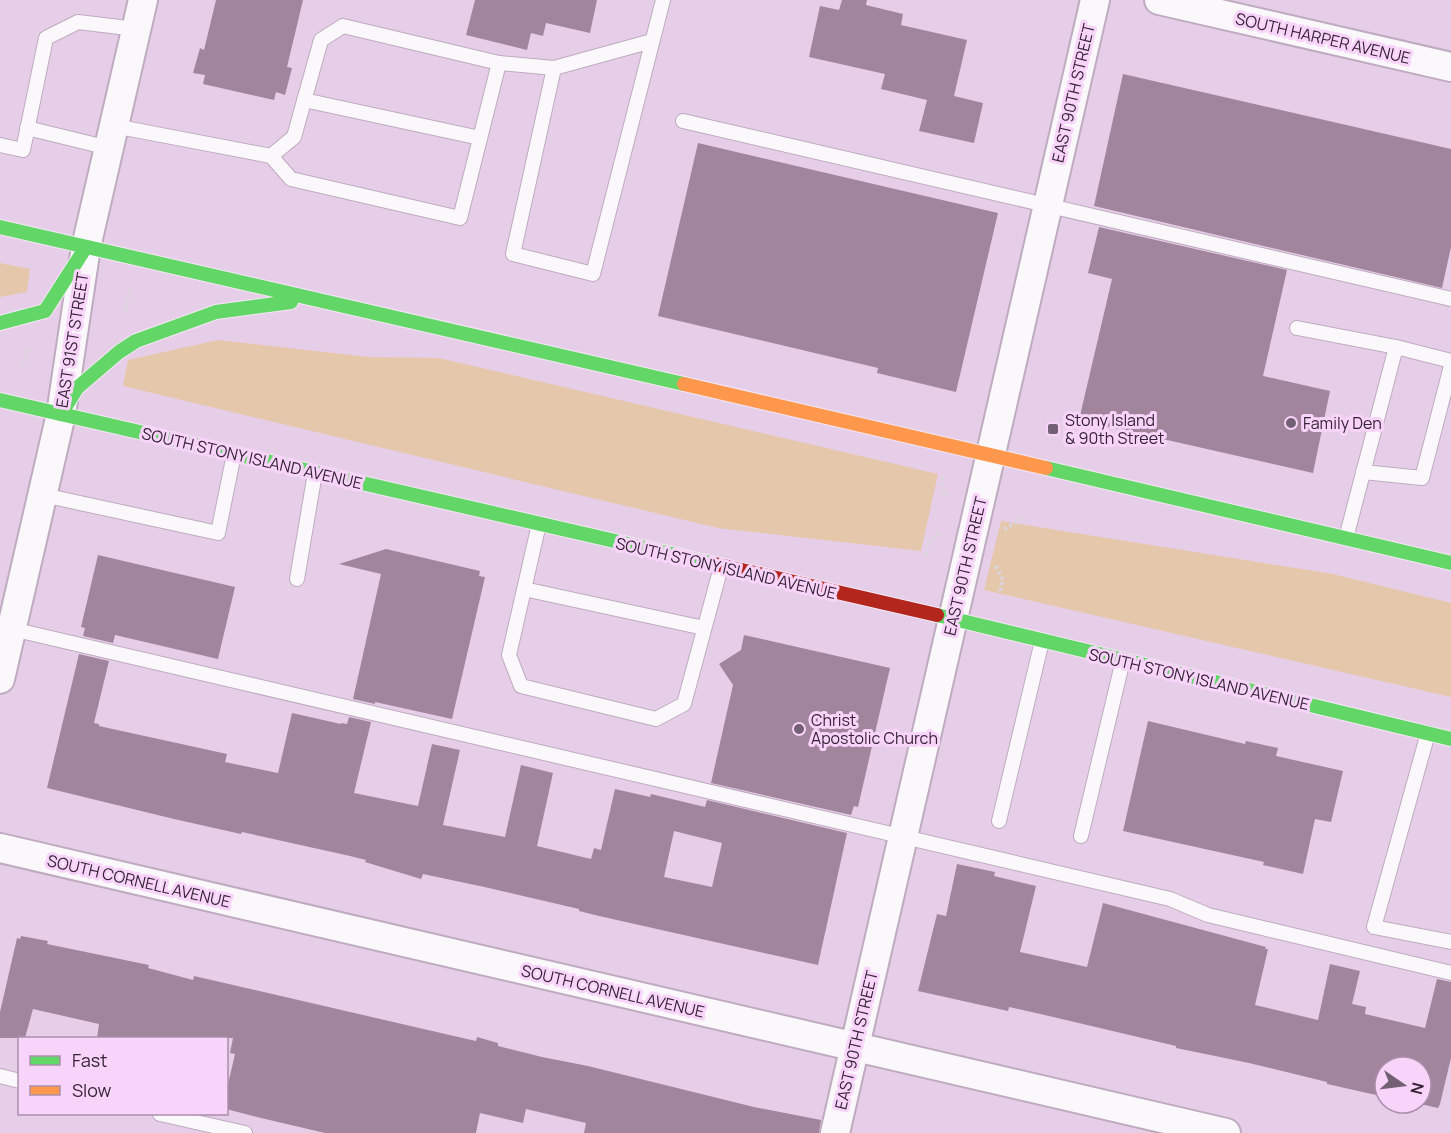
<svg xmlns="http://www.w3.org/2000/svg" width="1451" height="1133" viewBox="0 0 1451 1133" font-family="Manrope,sans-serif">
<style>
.green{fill:#e5c7ab}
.building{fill:#a1859c;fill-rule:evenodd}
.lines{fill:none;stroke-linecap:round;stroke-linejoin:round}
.lane-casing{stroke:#beabbf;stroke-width:16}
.street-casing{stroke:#beabbf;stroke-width:32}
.fast-casing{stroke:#f4e9f5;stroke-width:16}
.slow-casing{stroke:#f4e9f5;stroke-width:16}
.jam-casing{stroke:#f4e9f5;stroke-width:16}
.path{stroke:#dcd4dc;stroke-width:4;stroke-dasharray:3 3;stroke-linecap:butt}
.lane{stroke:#fbf8fc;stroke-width:14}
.street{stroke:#fbf8fc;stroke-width:28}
.fast{stroke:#63d668;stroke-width:14}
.slow{stroke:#ff974d;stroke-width:14}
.jam{stroke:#b3261e;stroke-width:14}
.poi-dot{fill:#736074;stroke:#f9d4fa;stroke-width:2}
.labels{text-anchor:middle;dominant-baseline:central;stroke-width:6;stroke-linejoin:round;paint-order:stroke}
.street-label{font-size:16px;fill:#352436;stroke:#f9d4fa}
.poi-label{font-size:16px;fill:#352436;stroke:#f9d4fa;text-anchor:start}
</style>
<rect width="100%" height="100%" fill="#e7cee8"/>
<g class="green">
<path d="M0 263 30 269 27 292 0 297Z"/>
<path d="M218 340 369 357 439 358 938 474 921 551 718 528 123 386 128 360Z"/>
<path d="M1001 521 1333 574 1451 603V697L984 590Z"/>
</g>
<g class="building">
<path d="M216 0H303L287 67 292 68 285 95 276 92 274 100 203 84 205 75 193 73 200 48 204 50Z"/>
<path d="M475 0H597L590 33 546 23 543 36 531 33 527 50 466 35Z"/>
<path d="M842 0H867L866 5 903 14 901 25 967 40 954 96 983 103 974 143 919 131 927 100 881 89 885 74 809 57 820 6 839 10Z"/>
<path d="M1123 74 1451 149V247L1442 288 1094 206Z"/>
<path d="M698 143 998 213 956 392 877 373 878 368 658 316Z"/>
<path d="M1099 227 1287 270 1263 376 1330 391 1313 473 1079 420 1112 279 1088 273Z"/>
<path d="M386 549 480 571 479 576 485 577 452 719 375 702V704L353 699 381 574 339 564Z"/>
<path d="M98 555 235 587 218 659 115 635 113 643 83 636 85 628 81 627Z"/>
<path d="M744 635 890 668 858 807 854 806 851 815 711 783 733 685 719 664 741 650Z"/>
<path d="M79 654 109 661 94 723 99 724V726L227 754 225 762 278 773 292 713 341 724V723L347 724 349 717 371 722 354 793 418 806 432 744 460 750 443 825 505 837 521 765 553 773 537 846 591 859 594 848 601 850 615 789 650 797 651 794 705 807 707 800 847 833 818 965 599 916 579 911V909L489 888 423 874 421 879 365 862 366 860 350 856 242 832 241 834 174 819 47 788ZM674 831 722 843 712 887 664 877Z"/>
<path d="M1148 721 1245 744 1246 741 1278 748 1276 756 1343 771 1331 822 1315 819 1303 874 1263 865 1264 862 1123 831Z"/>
<path d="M957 864 995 872 994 876 1036 886 1020 952 1087 967 1103 903 1266 947 1265 949H1268L1255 1005 1318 1020 1330 964 1360 971 1352 1004 1366 1007 1365 1014 1425 1028 1437 979 1451 982V1058L1440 1104 1438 1108 1416 1103H1421V1067H1385V1097L1327 1084V1082L1249 1063 1176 1048V1046L1049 1016 1009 1007 1008 1011 918 991 937 914 946 916Z"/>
<path d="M21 936 48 941 47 944 149 965 148 968 193 980 194 976 467 1039 476 1041 477 1037 498 1043V1046L542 1057 588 1066 754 1107 821 1120 819 1133H584L586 1123 526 1109 523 1123 480 1113 476 1133H325L261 1118 226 1109V1093L235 1054 230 1053 233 1038H97L99 1024 33 1009 25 1038H0V1012L17 938 20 939Z"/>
</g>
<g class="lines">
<g class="lane-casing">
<g id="lane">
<path d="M652 41 554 68 513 254 593 274 663 0"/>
<path d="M304 100 480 138"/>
<path d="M683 121 1451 299"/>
<path d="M114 126 271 156 291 179 460 218 499 63"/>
<path d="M27 128 109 148"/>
<path d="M0 145 23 150 46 38 78 22 136 29"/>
<path d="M271 156 294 137 321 40 343 26 499 63 554 68"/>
<path d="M1297 328 1396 347 1451 361"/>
<path d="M1363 472 1422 478 1451 366"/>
<path d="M43 495 218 533 234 454"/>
<path d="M539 524 509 655 521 686 656 719 684 704 721 567"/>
<path d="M1346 538 1396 347"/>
<path d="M297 579 315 473"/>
<path d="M524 589 704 628"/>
<path d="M12 629 1170 899 1208 915 1451 973"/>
<path d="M1428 733 1374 927 1451 942"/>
<path d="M999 821 1042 641"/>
<path d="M1081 836 1123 660"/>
<path d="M0 1076 20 1081"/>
<path d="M160 1114 245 1133"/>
</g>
</g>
<g class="street-casing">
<g id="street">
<path d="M1159 0 1451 67"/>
<path d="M0 679 61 414 86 247 143 0"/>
<path d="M0 848 1226 1133"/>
<path d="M835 1133C921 755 1006 377 1095 0"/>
</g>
</g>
<g class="fast-casing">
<g id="fast">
<path d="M0 227 684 384"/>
<path d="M0 323 45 311 86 247"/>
<path d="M0 400 715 564"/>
<path d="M61 414 77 388 119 352 136 341 216 312 291 302"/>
<path d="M1046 468 1451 563"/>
<path d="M937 615 1451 739"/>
</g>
</g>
<g class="slow-casing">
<path id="slow" d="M684 384 1046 468"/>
</g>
<g class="jam-casing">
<path id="jam" d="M715 564 937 615"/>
</g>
<g class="path">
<path d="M125 312 130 290"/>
<path d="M23 363 27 349"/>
<path d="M943 477 941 487 949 497"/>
<path d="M1004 529 1019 521 1020 515"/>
<path d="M926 555 929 541 941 532"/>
<path d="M996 566 1003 580 1000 591"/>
</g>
<use href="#lane" class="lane"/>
<use href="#street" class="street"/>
<use href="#fast" class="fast"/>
<use href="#slow" class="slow"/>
<use href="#jam" class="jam"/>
</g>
<g class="poi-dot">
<circle cx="1291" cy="423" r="6"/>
<rect x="1047" y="423" width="12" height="12" rx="3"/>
<circle cx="799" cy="729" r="6"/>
</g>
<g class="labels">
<g class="street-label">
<text transform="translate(1323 38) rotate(13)">SOUTH HARPER AVENUE</text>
<text transform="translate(1073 93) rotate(-77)">EAST 90TH STREET</text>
<text transform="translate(72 340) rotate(-81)">EAST 91ST STREET</text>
<text transform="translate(252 458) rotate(13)">SOUTH STONY ISLAND AVENUE</text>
<text transform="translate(965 566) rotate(-77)">EAST 90TH STREET</text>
<text transform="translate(726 568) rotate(13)">SOUTH STONY ISLAND AVENUE</text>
<text transform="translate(1199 679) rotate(13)">SOUTH STONY ISLAND AVENUE</text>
<text transform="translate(139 881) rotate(13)">SOUTH CORNELL AVENUE</text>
<text transform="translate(613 991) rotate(13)">SOUTH CORNELL AVENUE</text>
<text transform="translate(856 1040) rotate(-77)">EAST 90TH STREET</text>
</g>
<g class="poi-label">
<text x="1065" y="420">Stony Island<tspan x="1065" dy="18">&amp; 90th Street</tspan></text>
<text x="1303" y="423">Family Den</text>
<text x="811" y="720">Christ<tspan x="811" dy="18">Apostolic Church</tspan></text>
</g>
</g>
<rect x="18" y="1037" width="210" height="78" fill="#f9d4fa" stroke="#ab8eac" stroke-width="1.5"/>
<rect x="30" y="1056" width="30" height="9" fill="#63d668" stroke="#ab8eac" stroke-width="1.5"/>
<text x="72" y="1067" font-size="18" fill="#352436">Fast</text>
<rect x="30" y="1086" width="30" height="9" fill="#ff974d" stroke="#ab8eac" stroke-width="1.5"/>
<text x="72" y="1097" font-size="18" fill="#352436">Slow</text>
<g transform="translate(1403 1085) rotate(104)"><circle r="28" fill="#f9d4fa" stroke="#ab8eac" stroke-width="1.5"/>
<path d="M0-4.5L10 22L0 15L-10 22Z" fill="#736074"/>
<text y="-9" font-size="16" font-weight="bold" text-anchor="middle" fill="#352436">N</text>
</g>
</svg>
